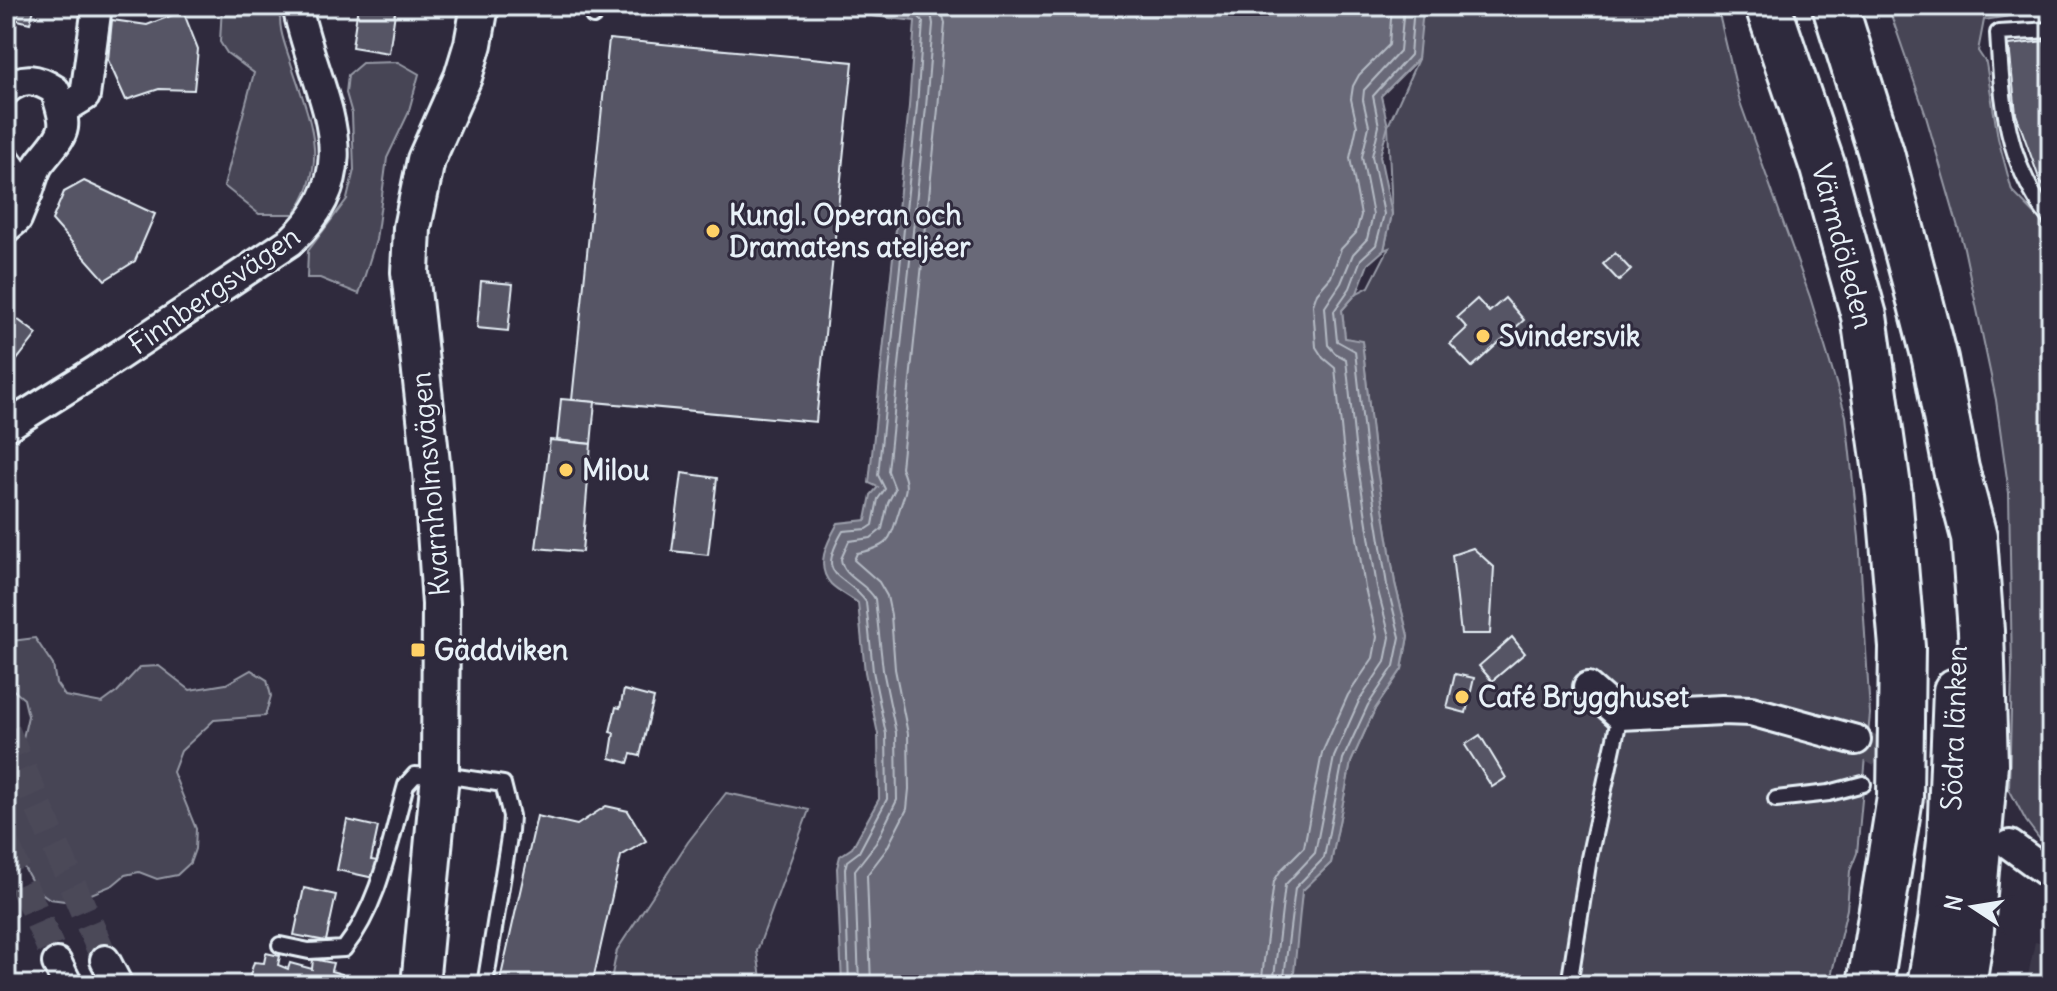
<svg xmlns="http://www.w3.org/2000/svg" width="2057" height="991" viewBox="0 0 2057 991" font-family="Delius,sans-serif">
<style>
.built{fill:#3b3749}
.green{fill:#464455;stroke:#979aa6;stroke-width:2}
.water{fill:#696978;stroke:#9c9fab;stroke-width:2}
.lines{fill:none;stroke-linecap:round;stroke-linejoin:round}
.shore{stroke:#b5bbc5;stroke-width:2}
.building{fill:#575565;stroke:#e8f1f8;stroke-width:2}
.minor-tunnel{stroke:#4b4859;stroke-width:28;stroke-dasharray:28 14;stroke-linecap:butt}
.service-casing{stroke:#e8f1f8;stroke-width:20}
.minor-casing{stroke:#e8f1f8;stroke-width:34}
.tertiary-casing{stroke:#e8f1f8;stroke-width:42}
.motorway-casing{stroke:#e8f1f8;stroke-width:50}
.service{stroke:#2f2a3d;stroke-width:14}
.minor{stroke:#2f2a3d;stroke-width:28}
.tertiary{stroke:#2f2a3d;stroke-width:36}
.motorway{stroke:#2f2a3d;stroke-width:44}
.poi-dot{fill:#ffd166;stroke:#2f2a3d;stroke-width:3}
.labels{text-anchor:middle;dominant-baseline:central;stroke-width:6;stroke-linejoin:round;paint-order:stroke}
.poi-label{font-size:28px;font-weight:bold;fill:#e8f1f8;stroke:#2f2a3d;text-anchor:start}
.street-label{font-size:28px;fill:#e8f1f8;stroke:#2f2a3d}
</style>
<rect width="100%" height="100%" fill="#2f2a3d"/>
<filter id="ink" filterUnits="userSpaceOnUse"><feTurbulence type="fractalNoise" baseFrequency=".0125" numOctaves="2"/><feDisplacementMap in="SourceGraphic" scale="16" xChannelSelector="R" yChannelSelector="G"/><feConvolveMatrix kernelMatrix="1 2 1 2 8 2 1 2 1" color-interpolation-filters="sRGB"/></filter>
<g filter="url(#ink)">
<path class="built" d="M2035 942 2051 946V985H2026Z"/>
<g class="green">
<path d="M222 6H281C278 28 283 39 290 60 308 116 332 161 294 214H259L224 186 254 73 227 53 220 42Z"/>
<path d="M1421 6H1717L1740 102 1810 297 1846 416 1859 538 1870 714 1857 853 1850 871 1847 909 1829 985H1290L1302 891 1331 863 1351 762 1375 709 1402 669 1408 636 1395 583 1374 451 1362 342 1345 338 1342 310 1357 293 1369 287 1389 248 1384 250 1392 214 1388 126 1418 59Z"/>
<path d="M1888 6H2015L2017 15 1984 20 1978 51 1986 63 1998 138 2012 191 2051 231V854L2026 821 2009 789 2012 672 2009 493 1996 400 1964 248 1925 113Z"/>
<path d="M398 62 419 74 408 114 387 158 376 240 359 294 320 278H307L308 251 347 199 354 170 352 114 346 93 348 75 362 63Z"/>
<path d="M35 638 53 665 56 683 65 696 102 703 117 692 140 667 159 666 190 690 226 684 251 670 267 680 271 696 265 716 214 720 181 751 173 772 196 829 195 849 190 863 177 875 157 879 139 872 125 875 113 885 72 902 50 899 36 889 21 862 6 824V762L23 738 28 716 24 699 11 688 6 671V657L12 641Z"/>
<path d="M726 793 809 810 757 951 762 985H610L617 950 688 842Z"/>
</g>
<path class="water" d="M866 6H1420L1423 10 1418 59 1381 96 1388 126 1380 156 1392 214 1384 250 1368 264 1357 293 1342 310 1345 338 1362 341 1374 451 1395 583 1408 636 1402 669 1375 709 1351 762 1331 863 1302 891 1294 973 1290 985H842L837 868 840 856 852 848 879 799 878 734 865 672 858 603C850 597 838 591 831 584 814 565 828 541 838 523L866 520 871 495 878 487 869 483 909 106 915 21 873 16Z"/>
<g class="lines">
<g class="shore">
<path d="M849 985 845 869 847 861 859 852 887 799 886 734 873 671 866 602C844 571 814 581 843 531L867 529 873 525 878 499 885 489 878 475 917 106 923 22 916 13 875 6"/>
<path d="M859 985 855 870 876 843 897 800 896 733 883 670 875 599C867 583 843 578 841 559L849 541 871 538 882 529 888 503 895 489 888 471 926 107 933 24 931 13 925 6"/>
<path d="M871 985 867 875 886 850 907 809 909 789 908 734 895 669 891 615 887 596 879 582 854 560 857 553C890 547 890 540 899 511 905 491 910 489 901 468L938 109 945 23 940 6"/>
<path d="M1261 985 1274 881 1281 870 1304 847 1322 753 1348 695 1373 658 1377 637 1365 588 1344 455 1335 368 1323 358 1316 347 1313 305 1317 293 1331 277 1341 249 1356 233 1361 215 1350 158 1357 126 1351 99 1353 86 1359 75 1389 45 1392 6"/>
<path d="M1273 985 1285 885 1315 853 1334 757 1359 701 1385 662 1390 637 1377 587 1356 454 1346 359 1335 353 1328 345 1325 307 1341 283 1353 254 1367 239 1373 215 1362 157 1369 126 1363 100 1364 90 1400 51 1404 6"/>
<path d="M1283 985 1295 888 1324 858 1343 759 1368 705 1394 666 1400 637 1387 585 1366 452 1355 351 1337 341 1334 311 1350 288 1361 259 1376 245 1384 214 1372 156 1379 126 1373 96 1410 55 1414 6"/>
</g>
</g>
<g class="building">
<path d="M6 6H35L30 23 6 17Z"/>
<path d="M358 6H396L389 53 352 47Z"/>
<path d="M183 11 198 49 194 90 159 89 126 100 108 60 112 20 147 25Z"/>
<path d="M609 39 853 62 816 422 572 400Z"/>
<path d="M2045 41 2051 79V195L2040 181 2016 114 2009 45Z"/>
<path d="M84 181 155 214 135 261 105 280 52 220 64 192Z"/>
<path d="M1615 253 1631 270 1619 281 1603 264Z"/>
<path d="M481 281 513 284 508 331 477 328Z"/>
<path d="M6 284 10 285 9 313 37 334 6 374Z"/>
<path d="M1505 298 1524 320 1472 367 1450 344 1467 328 1457 317 1477 299 1489 312Z"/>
<path d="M561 399 595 402 591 444 557 440Z"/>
<path d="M550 440 591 444 582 552 536 548Z"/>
<path d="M682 473 717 478 708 555 672 551Z"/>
<path d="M1473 548 1494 567 1490 634H1461L1452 555Z"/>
<path d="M1512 637 1525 653 1492 681 1479 666Z"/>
<path d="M1455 674 1474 678 1466 713 1447 708Z"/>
<path d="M624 690 654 698 640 756 631 754 628 763 610 758 614 733 610 732 616 707 620 708Z"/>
<path d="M1480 735 1506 778 1492 787 1465 745Z"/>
<path d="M606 806 628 811 646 841 621 856 592 985H499L537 816 577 825Z"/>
<path d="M347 820 378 827 371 860 378 861 374 878 337 870Z"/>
<path d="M304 888 336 895 326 941 294 935Z"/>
<path d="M266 953 280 956 278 965 288 969 290 963 312 969 313 959 333 963 331 971 342 974 341 983 347 985H247L254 962 264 963Z"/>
</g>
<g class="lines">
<g class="minor-tunnel">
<path d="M6 731 105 960"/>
<path d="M1856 740 1892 760 1961 810"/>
<path d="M6 845 57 963"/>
</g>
<g class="service-casing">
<g id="service">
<path d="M593 16 597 6"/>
<path d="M2051 30 1998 33C2002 102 2006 164 2051 220"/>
<path d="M1776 799 1829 793 1863 784"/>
<path d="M280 945 309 951 344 949C381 902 390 841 406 785L415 775 457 777 503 784 511 816 510 831 485 985"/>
<path d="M1569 985 1589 858 1620 715"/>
</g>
</g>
<g class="minor-casing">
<g id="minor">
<path d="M6 90C23 75 38 79 55 90 69 131 66 130 41 161 34 169 32 183 28 192L6 160"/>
<path d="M62 110 85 96 97 6"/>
<path d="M6 228 17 219 28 192"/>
<path d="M6 427 97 370 291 241C373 165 315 95 297 6"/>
<path d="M1588 687 1620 715 1722 710 1751 711 1856 740"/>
<path d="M2010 845 2051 875"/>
<path d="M105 960 118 985"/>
<path d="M57 963 68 985"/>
</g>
</g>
<g class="tertiary-casing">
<path id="tertiary" d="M420 985 440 775 441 604 432 472 410 272 412 228 426 160 463 77 473 44 480 6"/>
</g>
<g class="motorway-casing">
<g id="motorway">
<path d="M1768 6 1823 168 1864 316 1889 494 1902 647 1900 797 1870 985"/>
<path d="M1835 6 1881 153 1916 285 1935 359 1956 469 1974 537 1981 631 1985 764 1970 941 1963 985"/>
<path d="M1930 985 1941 921 1950 840 1956 691"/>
</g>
</g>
<use href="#service" class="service"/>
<use href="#minor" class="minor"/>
<use href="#tertiary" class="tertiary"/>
<use href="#motorway" class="motorway"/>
</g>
</g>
<g class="poi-dot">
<circle cx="713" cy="231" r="8"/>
<circle cx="1483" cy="336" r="8"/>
<circle cx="566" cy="470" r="8"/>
<rect x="410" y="642" width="16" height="16" rx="4"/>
<circle cx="1462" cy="697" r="8"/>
</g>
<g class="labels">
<g class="poi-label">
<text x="729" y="215">Kungl. Operan och<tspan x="729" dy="32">Dramatens ateljéer</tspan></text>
<text x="1499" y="336">Svindersvik</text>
<text x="582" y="470">Milou</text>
<text x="434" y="650">Gäddviken</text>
<text x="1478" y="697">Café Brygghuset</text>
</g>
<g class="street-label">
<text transform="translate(1843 246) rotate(75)">Värmdöleden</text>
<text transform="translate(214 290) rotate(-35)">Finnbergsvägen</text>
<text transform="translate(430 484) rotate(-95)">Kvarnholmsvägen</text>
<text transform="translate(1954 728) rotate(-88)">Södra länken</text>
</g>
</g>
<rect width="2057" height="991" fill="none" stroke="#2f2a3d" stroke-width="32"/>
<rect x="16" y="16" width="2025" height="959" fill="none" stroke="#e8f1f8" stroke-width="3" filter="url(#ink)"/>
<g transform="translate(1973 907) rotate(282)" stroke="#2f2a3d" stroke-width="6" paint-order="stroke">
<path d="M0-6L14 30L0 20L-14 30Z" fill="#e8f1f8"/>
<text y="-12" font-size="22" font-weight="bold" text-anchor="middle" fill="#e8f1f8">N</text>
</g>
</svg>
